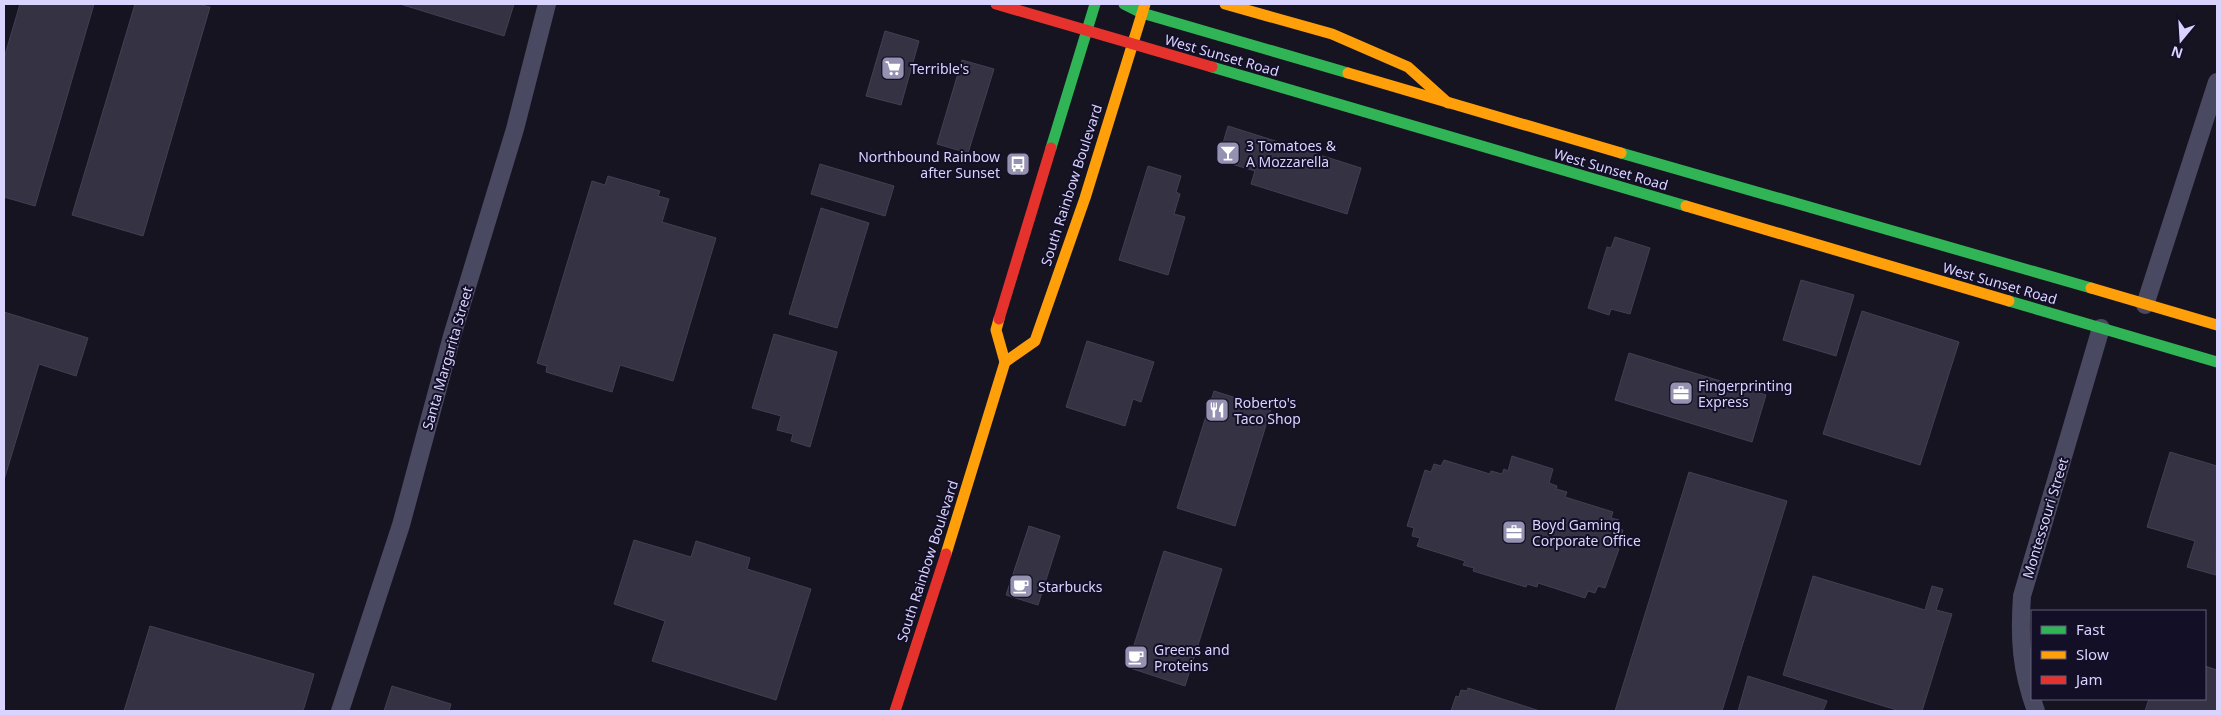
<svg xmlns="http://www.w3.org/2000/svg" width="2221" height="715" viewBox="0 0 2221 715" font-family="'Noto Sans',sans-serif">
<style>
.building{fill:#343243;stroke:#433f54}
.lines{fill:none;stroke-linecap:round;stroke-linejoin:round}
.street{stroke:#4a4962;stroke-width:18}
.fast{stroke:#30b455;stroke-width:11}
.slow{stroke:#ff9f0a;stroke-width:11}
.jam{stroke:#e5322d;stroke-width:11}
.labels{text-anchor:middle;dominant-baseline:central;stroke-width:4;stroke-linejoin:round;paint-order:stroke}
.street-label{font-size:14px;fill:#d9d4ff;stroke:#130f26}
.poi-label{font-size:14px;fill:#d9d4ff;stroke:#130f26;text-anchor:start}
</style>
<rect width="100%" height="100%" fill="#161421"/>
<g class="building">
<path d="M20 4H94L35 206 4 197V58Z"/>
<path d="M135 4H198L210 7 143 236 72 215Z"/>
<path d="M400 4H514L504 36Z"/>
<path d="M885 31 919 41 901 105 866 96Z"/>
<path d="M962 60 994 69 968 153 937 144Z"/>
<path d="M1228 126 1361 168 1347 214 1251 184 1255 171 1218 160Z"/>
<path d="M820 164 894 186 885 216 811 194Z"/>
<path d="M1148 166 1181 176 1176 192 1180 194 1174 214 1185 217 1168 275 1119 260Z"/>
<path d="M608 176 660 191 658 196 669 199 662 222 716 238 673 381 620 365 612 392 546 372 547 366 537 363 592 181 605 185Z"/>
<path d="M821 208 869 223 837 328 789 314Z"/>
<path d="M1615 237 1650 248 1630 314 1611 309 1609 315 1588 308 1607 247 1611 248Z"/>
<path d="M1801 280 1854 295 1836 356 1783 340Z"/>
<path d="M1862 311 1959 342 1920 465 1823 434Z"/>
<path d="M4 312 88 338 76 376 39 364 4 480Z"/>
<path d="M774 334 837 352 810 447 791 441 793 434 777 430 781 416 752 408Z"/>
<path d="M1087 341 1154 362 1141 402 1133 399 1125 426 1066 407Z"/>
<path d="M1629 353 1766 395 1752 442 1615 400Z"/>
<path d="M1214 391 1271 409 1235 526 1177 508Z"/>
<path d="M2170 452 2217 466 2216 575 2187 567 2195 541 2147 527Z"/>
<path d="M1512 456 1553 469 1549 483 1557 486 1556 489 1567 492 1565 497 1613 512 1611 518 1619 520 1616 528 1623 530 1617 548 1619 549 1605 588 1598 586 1595 593 1588 591 1585 598 1538 583 1537 587 1527 584 1526 587 1473 571 1474 568 1463 565 1465 561 1417 546 1420 538 1412 536 1414 528 1407 526 1425 470 1431 472 1434 464 1441 466 1444 460 1490 474 1491 471 1502 474 1504 469 1508 471Z"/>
<path d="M1689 472 1787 501 1722 711H1615Z"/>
<path d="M1029 526 1060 536 1038 605 1006 595Z"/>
<path d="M634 540 691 557 696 541 750 558 747 569 811 589 776 700 652 661 665 621 614 604Z"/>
<path d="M1164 551 1222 569 1185 686 1127 667Z"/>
<path d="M1813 576 1925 610 1932 586 1943 589 1936 610 1952 614 1922 711H1900L1783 675Z"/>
<path d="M150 626 314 674 303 711H124Z"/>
<path d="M2205 666 2217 670V711H2145L2149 699H2205Z"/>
<path d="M1748 676 1827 701 1823 711H1738Z"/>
<path d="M392 686 451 704 449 711H384Z"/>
<path d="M1468 688 1540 711H1451L1456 696 1459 697 1461 690 1467 691Z"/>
</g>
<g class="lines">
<g class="street">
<path d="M2145 305 2217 82"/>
<path d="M340 711 401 525 452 336 515 129 547 4"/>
<path d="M2036 711C2021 670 2019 639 2022 596L2101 328"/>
</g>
<g class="fast">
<path d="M1124 4 1142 13 1348 73"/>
<path d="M1212 67 1686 206"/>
<path d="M1051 148 1095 4"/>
<path d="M1621 153 2091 288"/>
<path d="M2009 301 2217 362"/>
</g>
<g class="slow">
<path d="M1225 4 1332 34 1408 67 1448 103"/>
<path d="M1348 73 1621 153"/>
<path d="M1686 206 2009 301"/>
<path d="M2091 288 2217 325"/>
<path d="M1005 362 1035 341 1085 198 1145 4"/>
<path d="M946 554 1005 362 996 330 999 319"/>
</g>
<g class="jam">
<path d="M996 4 1212 67"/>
<path d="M999 319 1051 148"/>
<path d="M895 711 946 554"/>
</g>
</g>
<defs>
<g id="supermarket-square" transform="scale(1.25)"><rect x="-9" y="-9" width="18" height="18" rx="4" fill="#9591b1" stroke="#130f26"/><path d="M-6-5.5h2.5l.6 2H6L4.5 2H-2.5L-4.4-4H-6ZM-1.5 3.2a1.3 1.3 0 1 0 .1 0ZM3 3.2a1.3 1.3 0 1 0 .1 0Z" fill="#fff"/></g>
<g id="bar-square" transform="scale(1.25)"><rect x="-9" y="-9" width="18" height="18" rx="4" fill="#9591b1" stroke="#130f26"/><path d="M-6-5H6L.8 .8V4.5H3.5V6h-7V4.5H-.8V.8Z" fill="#fff"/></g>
<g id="bus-square" transform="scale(1.25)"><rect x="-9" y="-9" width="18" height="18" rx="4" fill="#9591b1" stroke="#130f26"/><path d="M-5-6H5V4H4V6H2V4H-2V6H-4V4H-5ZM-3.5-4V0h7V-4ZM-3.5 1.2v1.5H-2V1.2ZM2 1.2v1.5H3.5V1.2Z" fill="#fff"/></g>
<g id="office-square" transform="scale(1.25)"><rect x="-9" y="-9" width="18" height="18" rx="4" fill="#9591b1" stroke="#130f26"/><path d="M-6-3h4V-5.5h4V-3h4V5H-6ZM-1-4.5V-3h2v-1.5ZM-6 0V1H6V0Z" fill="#fff"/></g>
<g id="restaurant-square" transform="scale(1.25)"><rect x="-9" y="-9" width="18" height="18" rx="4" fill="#9591b1" stroke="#130f26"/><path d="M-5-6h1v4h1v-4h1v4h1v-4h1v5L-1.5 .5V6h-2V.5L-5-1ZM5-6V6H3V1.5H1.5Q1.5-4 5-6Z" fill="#fff"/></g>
<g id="cafe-square" transform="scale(1.25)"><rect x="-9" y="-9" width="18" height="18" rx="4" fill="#9591b1" stroke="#130f26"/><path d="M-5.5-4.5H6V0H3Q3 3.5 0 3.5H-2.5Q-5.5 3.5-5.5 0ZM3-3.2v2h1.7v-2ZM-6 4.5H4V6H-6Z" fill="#fff"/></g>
</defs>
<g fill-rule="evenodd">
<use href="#supermarket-square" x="893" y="68"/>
<use href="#bar-square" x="1228" y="153"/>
<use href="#bus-square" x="1018" y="164"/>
<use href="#office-square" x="1681" y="393"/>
<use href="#restaurant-square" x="1217" y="410"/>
<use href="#office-square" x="1514" y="532"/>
<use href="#cafe-square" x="1021" y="586"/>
<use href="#cafe-square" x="1136" y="657"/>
</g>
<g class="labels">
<g class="street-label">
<text transform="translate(1222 55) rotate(16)">West Sunset Road</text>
<text transform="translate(1611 169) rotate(16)">West Sunset Road</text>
<text transform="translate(1071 185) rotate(-72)">South Rainbow Boulevard</text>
<text transform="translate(2000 283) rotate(16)">West Sunset Road</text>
<text transform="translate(447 358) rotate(-74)">Santa Margarita Street</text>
<text transform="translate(2045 518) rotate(-73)">Montessouri Street</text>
<text transform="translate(927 561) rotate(-72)">South Rainbow Boulevard</text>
</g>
<g class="poi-label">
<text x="910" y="68">Terrible's</text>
<text x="1246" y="145">3 Tomatoes &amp;<tspan x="1246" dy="16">A Mozzarella</tspan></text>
<text x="1000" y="156" text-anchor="end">Northbound Rainbow<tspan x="1000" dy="16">after Sunset</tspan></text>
<text x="1698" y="385">Fingerprinting<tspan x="1698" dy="16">Express</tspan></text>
<text x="1234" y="402">Roberto's<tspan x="1234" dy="16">Taco Shop</tspan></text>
<text x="1532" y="524">Boyd Gaming<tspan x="1532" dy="16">Corporate Office</tspan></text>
<text x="1038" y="586">Starbucks</text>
<text x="1154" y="649">Greens and<tspan x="1154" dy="16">Proteins</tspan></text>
</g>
</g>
<rect width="2221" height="715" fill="none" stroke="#d9d4ff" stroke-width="10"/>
<rect x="2031" y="610" width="175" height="90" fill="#130f26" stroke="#625e7d"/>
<rect x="2041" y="626" width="25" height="8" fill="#30b455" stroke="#625e7d"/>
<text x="2076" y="635" font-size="15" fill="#d9d4ff">Fast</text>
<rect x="2041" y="651" width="25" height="8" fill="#ff9f0a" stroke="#625e7d"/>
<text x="2076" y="660" font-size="15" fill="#d9d4ff">Slow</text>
<rect x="2041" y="676" width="25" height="8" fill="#e5322d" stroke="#625e7d"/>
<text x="2076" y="685" font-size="15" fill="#d9d4ff">Jam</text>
<g transform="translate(2181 40) rotate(198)" stroke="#130f26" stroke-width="4" paint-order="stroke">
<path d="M0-4L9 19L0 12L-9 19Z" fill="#d9d4ff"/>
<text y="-8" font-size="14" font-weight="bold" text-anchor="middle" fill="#d9d4ff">N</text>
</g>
</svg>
